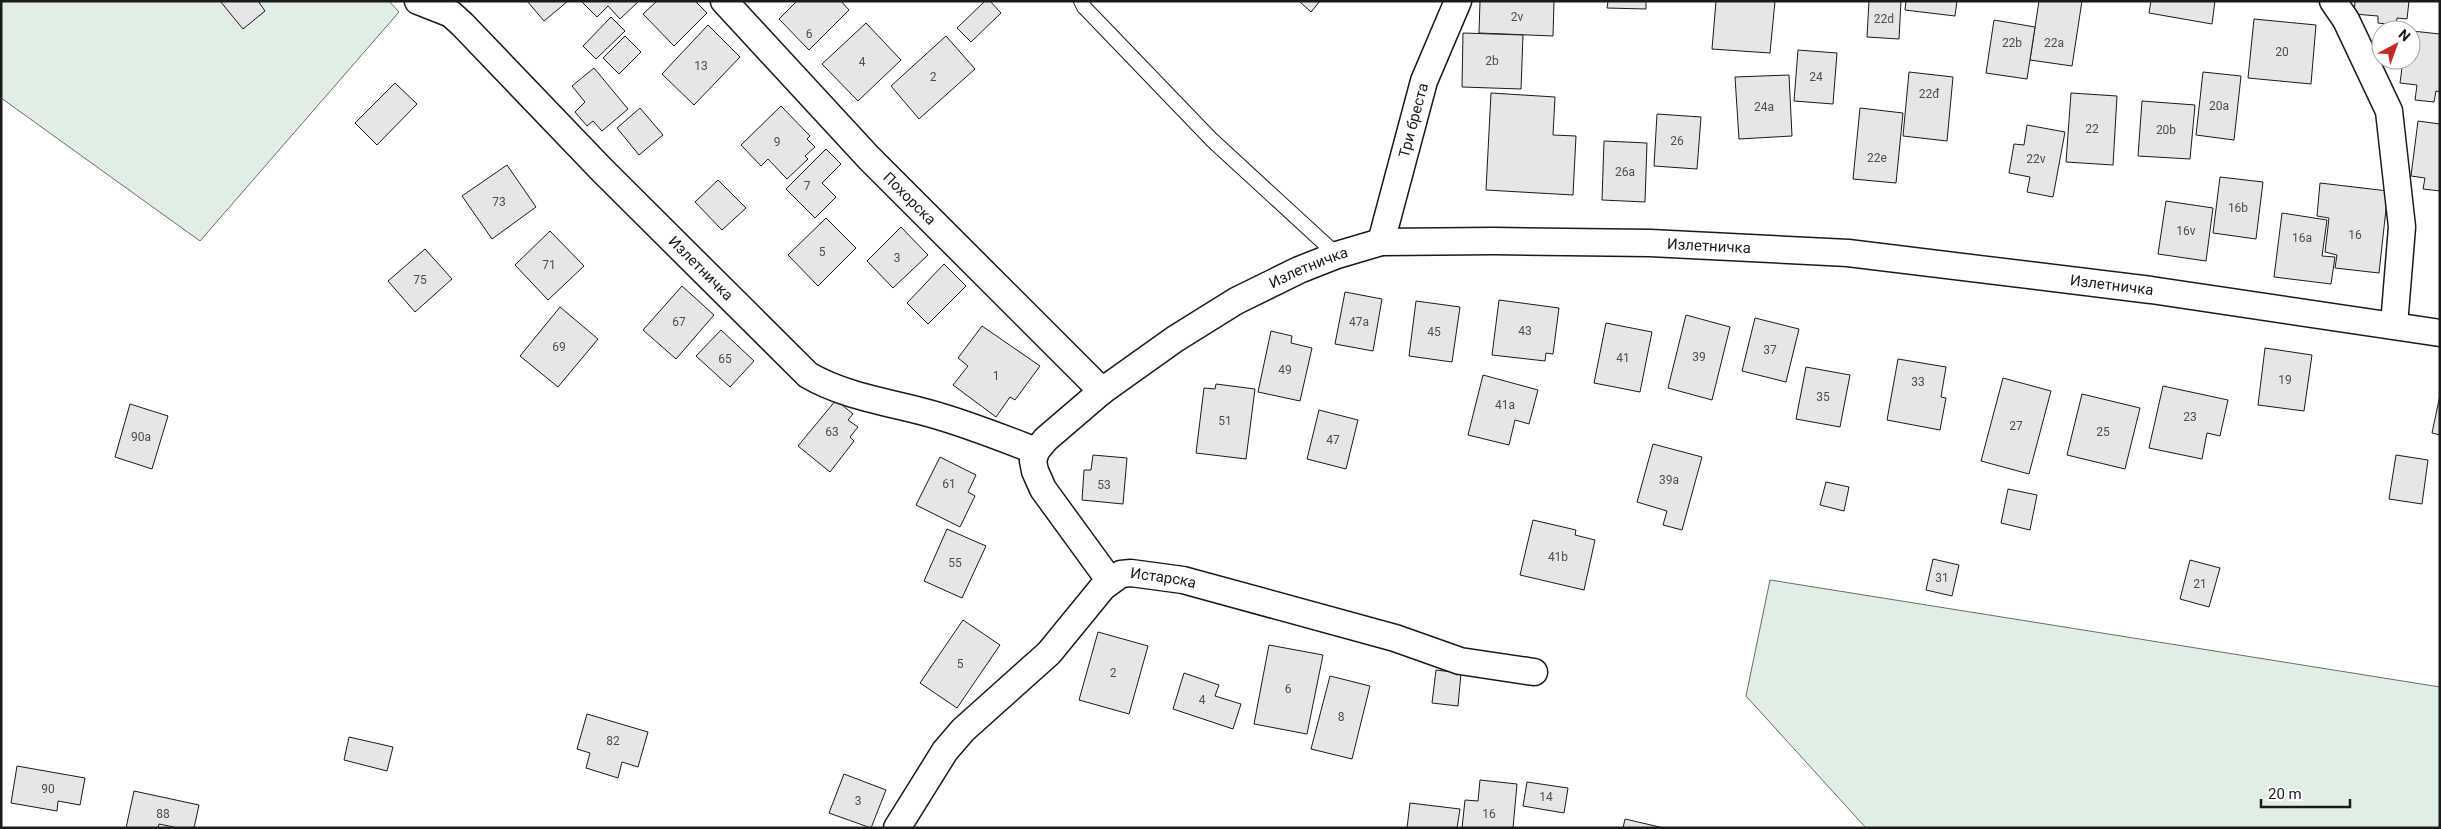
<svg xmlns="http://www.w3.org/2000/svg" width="2441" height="829" viewBox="0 0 2441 829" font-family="Roboto,sans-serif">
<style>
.green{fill:#e0efe3;stroke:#6a6a6a}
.building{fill:#e6e6e6;stroke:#1a1a1a}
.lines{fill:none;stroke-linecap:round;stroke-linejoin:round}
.lane-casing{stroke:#1a1a1a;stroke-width:16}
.street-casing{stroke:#1a1a1a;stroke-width:29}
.lane{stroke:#fff;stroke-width:14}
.street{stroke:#fff;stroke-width:26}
.labels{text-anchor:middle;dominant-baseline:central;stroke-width:4;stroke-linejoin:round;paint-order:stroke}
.number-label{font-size:12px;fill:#4d4d4d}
.street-label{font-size:15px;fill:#1a1a1a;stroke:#fff}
</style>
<rect width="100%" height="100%" fill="#fff"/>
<g class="green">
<path d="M1 1H389L399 12 200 241 1 98Z"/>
<path d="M1770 580 2440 687V828H1866L1746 696Z"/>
</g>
<g class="building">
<path d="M220 1H258L265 11 243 29Z"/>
<path d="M527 1H568L544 21Z"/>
<path d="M581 1H639L620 19 608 6 597 17Z"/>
<path d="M657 1H695L707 13 674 46 643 14Z"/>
<path d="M797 1H841L849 10 809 50 779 19Z"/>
<path d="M985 1H990L1001 13 971 42 957 28Z"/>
<path d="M1299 1H1320L1311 12Z"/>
<path d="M1480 1H1554L1553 36 1479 33Z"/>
<path d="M1608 1H1646V9L1607 8Z"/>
<path d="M1716 1H1775L1770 53 1712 49Z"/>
<path d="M1869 1H1901L1899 39 1867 37Z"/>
<path d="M1906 1H1957L1955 16 1905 10Z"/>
<path d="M2039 1H2082L2072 66 2030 60Z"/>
<path d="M2151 1H2215L2212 24 2149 13Z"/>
<path d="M2355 1H2409L2407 19 2397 18 2396 25 2378 23V16L2354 14Z"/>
<path d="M611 17 625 31 596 59 583 46Z"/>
<path d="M2254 19 2316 25 2311 84 2248 78Z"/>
<path d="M1994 20 2035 27 2027 79 1986 73Z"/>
<path d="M866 23 901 60 858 101 822 64Z"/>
<path d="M708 25 740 57 694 105 662 74Z"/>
<path d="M2412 31 2440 34V92L2436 91 2434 102 2415 100 2417 85 2400 83 2403 60H2411Z"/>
<path d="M1463 33 1523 35 1521 89 1462 87Z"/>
<path d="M625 36 641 52 619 74 603 58Z"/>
<path d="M946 36 975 69 919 119 891 86Z"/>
<path d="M1798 50 1837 53 1833 104 1794 101Z"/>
<path d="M594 68 628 109 602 131 593 121 587 126 575 112 585 102 572 86Z"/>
<path d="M1909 72 1953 77 1947 141 1903 136Z"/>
<path d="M2203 72 2241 76 2234 140 2196 135Z"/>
<path d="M1789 75 1792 136 1739 139 1735 77Z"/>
<path d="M395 83 417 104 377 145 355 123Z"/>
<path d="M1491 93 1555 97 1553 135 1576 136 1573 195 1486 190Z"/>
<path d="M2071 93 2117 96 2113 165 2066 162Z"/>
<path d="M2142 101 2195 105 2190 159 2138 156Z"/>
<path d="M781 106 810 136 807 139 815 147 805 156 808 159 787 179 768 159 761 166 741 145Z"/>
<path d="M640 108 663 135 639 155 617 128Z"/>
<path d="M1860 108 1903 113 1896 183 1853 179Z"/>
<path d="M1657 114 1701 117 1697 169 1654 166Z"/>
<path d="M2418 121 2440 124V191L2423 189 2425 178 2411 176Z"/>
<path d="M2027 125 2065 132 2053 197 2027 192 2030 177 2009 173 2014 144 2024 145Z"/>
<path d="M1604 141 1647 143 1645 202 1602 200Z"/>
<path d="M826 149 841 164 822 183 836 197 815 218 786 189Z"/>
<path d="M507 165 536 207 492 239 462 196Z"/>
<path d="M2220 177 2263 182 2256 239 2213 233Z"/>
<path d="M718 180 746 208 722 230 695 202Z"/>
<path d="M2320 183 2388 191 2379 273 2335 268 2337 255 2325 252 2329 218 2317 216Z"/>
<path d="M2166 201 2213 208 2206 261 2158 254Z"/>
<path d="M2282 213 2327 220 2322 256 2335 257 2331 284 2274 277Z"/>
<path d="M826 218 856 248 818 286 788 255Z"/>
<path d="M901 227 928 255 893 288 867 261Z"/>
<path d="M550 231 584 266 548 300 515 265Z"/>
<path d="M425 249 452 279 415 312 388 281Z"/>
<path d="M944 264 966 286 928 324 907 303Z"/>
<path d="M682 286 714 315 676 359 643 330Z"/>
<path d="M1345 292 1382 299 1373 351 1335 344Z"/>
<path d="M1499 300 1559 308 1553 354 1546 353 1545 361 1492 355Z"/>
<path d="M1416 301 1460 307 1452 362 1409 356Z"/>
<path d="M560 307 598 339 558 387 520 356Z"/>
<path d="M1686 315 1730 327 1712 400 1668 388Z"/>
<path d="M1755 318 1799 329 1786 382 1742 371Z"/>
<path d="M1606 323 1652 332 1640 392 1594 383Z"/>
<path d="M982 326 1040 366 1015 400 1010 397 996 417 953 385 968 366 958 358Z"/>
<path d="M721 330 754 361 730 387 696 356Z"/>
<path d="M1271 331 1292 336 1291 343 1312 348 1300 401 1258 392Z"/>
<path d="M2265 348 2312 355 2304 411 2258 405Z"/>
<path d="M1898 359 1946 367 1941 397 1946 398 1940 430 1887 420Z"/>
<path d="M1806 367 1850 375 1840 427 1796 419Z"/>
<path d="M1483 375 1538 390 1529 424 1515 420 1509 445 1468 435Z"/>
<path d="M2003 378 2051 391 2029 474 1981 461Z"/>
<path d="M1216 384 1255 389 1246 459 1196 453 1204 388 1215 389Z"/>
<path d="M2163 386 2228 400 2220 436 2207 433 2202 459 2149 448Z"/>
<path d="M2082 394 2140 408 2125 469 2067 455Z"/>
<path d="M2440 395V435L2432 433Z"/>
<path d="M836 400 853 414 848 420 858 427 850 437 854 441 830 472 798 446Z"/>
<path d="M130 404 168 416 152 469 115 457Z"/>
<path d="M1319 410 1358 420 1346 469 1307 459Z"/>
<path d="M1653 444 1702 457 1682 530 1663 525 1667 511 1637 502Z"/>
<path d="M1093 455 1127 458 1123 504 1082 500 1084 470H1091Z"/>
<path d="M2396 455 2428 460 2422 504 2389 499Z"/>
<path d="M940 457 976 475 968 492 975 496 960 527 916 505Z"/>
<path d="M1826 482 1849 487 1844 511 1820 505Z"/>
<path d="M2008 489 2037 495 2030 530 2001 523Z"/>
<path d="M1533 520 1576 530 1575 535 1595 540 1584 590 1520 575Z"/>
<path d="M947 529 986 546 962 598 924 581Z"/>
<path d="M1933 559 1959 565 1952 596 1926 590Z"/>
<path d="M2190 560 2220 568 2209 607 2180 599Z"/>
<path d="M963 620 1000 645 957 708 920 683Z"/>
<path d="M1098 632 1148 646 1129 714 1079 700Z"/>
<path d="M1269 645 1323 655 1307 734 1254 724Z"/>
<path d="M1436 670 1461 673 1458 706 1432 703Z"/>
<path d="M1184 673 1219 685 1215 696 1241 704 1233 729 1173 709Z"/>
<path d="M1330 676 1370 686 1352 759 1311 749Z"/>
<path d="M587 714 648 732 638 767 622 762 618 778 586 768 590 753 577 749Z"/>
<path d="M349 737 393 747 387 771 344 760Z"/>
<path d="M17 766 85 778 80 805 58 801 57 811 11 803Z"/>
<path d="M844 774 886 790 871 828 829 813Z"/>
<path d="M1480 780 1517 784 1513 828H1462L1465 800 1478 801Z"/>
<path d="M1527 782 1568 788 1564 813 1523 806Z"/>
<path d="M134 791 199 805 194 828H178L159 824 158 828H126Z"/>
<path d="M1410 803 1460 809 1457 828H1407Z"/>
<path d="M1625 819 1664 828H1623Z"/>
</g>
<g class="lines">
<g class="lane-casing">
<path id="lane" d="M1081 1 1084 7 1212 140 1337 255"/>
</g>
<g class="street-casing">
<g id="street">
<path id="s1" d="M418 1 451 14 463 25 602 170 808 375C844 396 887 402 928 413 965 423 1000 437 1036 451"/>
<path id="s2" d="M724 1 869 158 1102 391"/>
<path d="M2333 1 2346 20 2389 111 2402 227 2394 325"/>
<path id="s3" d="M1381 242 1424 81 1458 1"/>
<path id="s4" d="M1110 581 1043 489 1035 471 1033 461 1036 451 1046 439 1102 391 1175 339 1236 301 1299 270 1337 255 1381 242 1494 241 1650 243 1848 253 2151 290 2440 333"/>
<path id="s5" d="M897 828 945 751 963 730 1049 653 1103 587 1121 574 1131 573 1183 580 1395 638 1460 661 1534 672"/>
</g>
</g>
<use href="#lane" class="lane"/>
<use href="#street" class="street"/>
</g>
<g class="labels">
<g class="number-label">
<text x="1517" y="17">2v</text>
<text x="1884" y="19">22d</text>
<text x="809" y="34">6</text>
<text x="2012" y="43">22b</text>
<text x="2054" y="43">22a</text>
<text x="2282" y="52">20</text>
<text x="1492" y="61">2b</text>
<text x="862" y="62">4</text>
<text x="701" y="66">13</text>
<text x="933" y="77">2</text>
<text x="1816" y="77">24</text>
<text x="1929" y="94">22đ</text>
<text x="2219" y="106">20a</text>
<text x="1764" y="107">24a</text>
<text x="2092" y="129">22</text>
<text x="2166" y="130">20b</text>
<text x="1677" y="141">26</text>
<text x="777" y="142">9</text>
<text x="1877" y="158">22e</text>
<text x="2036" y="159">22v</text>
<text x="1625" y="172">26a</text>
<text x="807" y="186">7</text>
<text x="499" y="202">73</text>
<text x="2238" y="208">16b</text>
<text x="2186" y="231">16v</text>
<text x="2355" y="235">16</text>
<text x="2302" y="238">16a</text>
<text x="822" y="252">5</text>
<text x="897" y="258">3</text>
<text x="549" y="265">71</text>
<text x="420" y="280">75</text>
<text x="679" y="322">67</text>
<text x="1359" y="322">47a</text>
<text x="1525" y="331">43</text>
<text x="1434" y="332">45</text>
<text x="559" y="347">69</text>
<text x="1770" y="350">37</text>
<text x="1699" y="357">39</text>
<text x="1623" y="358">41</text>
<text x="725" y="359">65</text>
<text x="1285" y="370">49</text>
<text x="996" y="376">1</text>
<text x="2285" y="380">19</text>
<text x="1918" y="382">33</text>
<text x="1823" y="397">35</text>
<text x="1505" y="405">41a</text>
<text x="2190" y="417">23</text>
<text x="1225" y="421">51</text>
<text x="2016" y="426">27</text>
<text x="832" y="432">63</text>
<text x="2103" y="432">25</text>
<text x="141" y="437">90a</text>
<text x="1333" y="440">47</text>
<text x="1669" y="480">39a</text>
<text x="949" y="484">61</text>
<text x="1104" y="485">53</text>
<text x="1558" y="557">41b</text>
<text x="955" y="563">55</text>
<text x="1942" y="578">31</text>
<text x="2200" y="584">21</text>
<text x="960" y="664">5</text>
<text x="1113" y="673">2</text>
<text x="1288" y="689">6</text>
<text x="1202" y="700">4</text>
<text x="1341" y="717">8</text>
<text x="613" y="741">82</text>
<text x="48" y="789">90</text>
<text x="1546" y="797">14</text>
<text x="858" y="801">3</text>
<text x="163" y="814">88</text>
<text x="1489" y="814">16</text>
</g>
<g class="street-label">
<text stroke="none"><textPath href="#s3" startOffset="126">Три бреста</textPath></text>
<text stroke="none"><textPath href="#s2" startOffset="271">Похорска</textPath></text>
<text stroke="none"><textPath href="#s4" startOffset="890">Излетничка</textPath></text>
<text stroke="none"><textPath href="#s1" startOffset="392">Излетничка</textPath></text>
<text stroke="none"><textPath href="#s4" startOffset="485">Излетничка</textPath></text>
<text stroke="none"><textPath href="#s4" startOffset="1295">Излетничка</textPath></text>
<text stroke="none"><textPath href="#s5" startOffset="384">Истарска</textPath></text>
</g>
</g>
<rect width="2441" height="829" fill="none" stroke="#1a1a1a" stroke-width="5"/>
<g transform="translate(2396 45) rotate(41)"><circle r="24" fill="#ffffff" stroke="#a3a3a3"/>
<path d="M0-4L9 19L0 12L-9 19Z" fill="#c62828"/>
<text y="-8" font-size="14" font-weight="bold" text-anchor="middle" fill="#1a1a1a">N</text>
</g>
<path d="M2261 799v8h89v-8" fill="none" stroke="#1a1a1a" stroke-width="2.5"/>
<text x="2268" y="799" font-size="15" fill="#1a1a1a" stroke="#ffffff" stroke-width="4" paint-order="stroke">20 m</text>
</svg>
